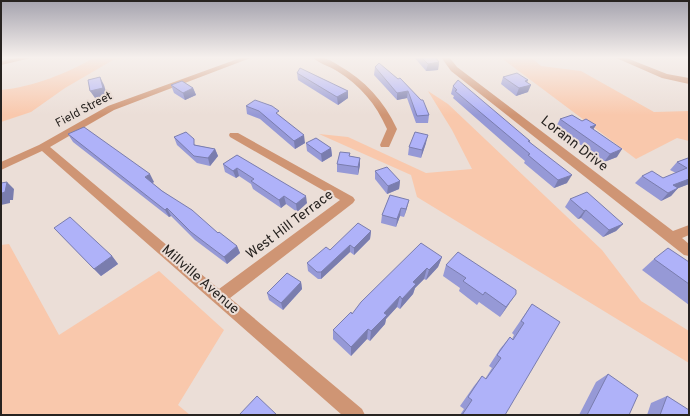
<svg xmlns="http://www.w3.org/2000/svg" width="690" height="416" viewBox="0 0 690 416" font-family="Overpass,sans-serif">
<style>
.green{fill:#f9c8ac}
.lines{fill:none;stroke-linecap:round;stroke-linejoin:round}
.minor{fill:#cf9574;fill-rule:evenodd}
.wall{fill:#9699d6}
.shaded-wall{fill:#7a7dae}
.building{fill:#afb2f9;stroke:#7a7dae}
.labels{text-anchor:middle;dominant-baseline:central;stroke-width:4;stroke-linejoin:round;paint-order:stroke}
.far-street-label{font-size:12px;fill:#272320;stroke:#ebded7}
.street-label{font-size:14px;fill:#272320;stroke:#ebded7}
</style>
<rect width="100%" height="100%" fill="#ebded7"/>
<g class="green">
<path d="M95 57H134L113 60 65 88 31 112 1 122V90C33 87 68 73 95 57Z"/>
<path d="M500 57H531L541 66 581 71 654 112 689 111V141L677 138 636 159Z"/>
<path d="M428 91 448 104 602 250 641 301 689 331V363L417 197 411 175 319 134 348 137 426 173 472 169 452 130Z"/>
<path d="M9 244 59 335 159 271 224 330 178 405 190 415H1V245Z"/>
</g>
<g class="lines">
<g class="minor">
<path d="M22 57H35L1 65V61Z"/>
<path d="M243 57H253L114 110 50 147 219 289 340 200 230 137 229 135 230 133H238L353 197 355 200 353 203 230 298 362 409 365 415H342L42 151 1 170V162L39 145 108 106Z"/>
<path d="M312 57C322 56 330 60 338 65 365 80 384 101 397 129L389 147H381L380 145 387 129C376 104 360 85 337 71 329 66 318 63 312 57Z"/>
<path d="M441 57H449L457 67 673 231 689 225V235L682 238 689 244V256L684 255 451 71Z"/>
<path d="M614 57H624L667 74 689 78V84L662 78Z"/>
</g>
</g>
<g class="wall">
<path d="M414 57H435L439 62 438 70 426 71Z"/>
<path d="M375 67 398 79 429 115 428 123H416L407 98 397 100 374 75Z"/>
<path d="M297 73 348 91V98L338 105 298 80Z"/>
<path d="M503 77 528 80 527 82 528 92 516 96 501 84Z"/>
<path d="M171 85 193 88 196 95 185 100 174 93Z"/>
<path d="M453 86 530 141V142L567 183 554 188 524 163 525 161 453 98 454 96 451 94Z"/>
<path d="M246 106 280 116 305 143 295 149 260 119 247 114Z"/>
<path d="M560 119 582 121 596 125 593 129 617 157 604 162 556 127Z"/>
<path d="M68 134 154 182 152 183 218 233 237 246 240 253 227 264 195 240 171 216 169 217 73 142Z"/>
<path d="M174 137 196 145 215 149 218 156 210 166 197 163 177 145Z"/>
<path d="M306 143 331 148 332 156 322 162 307 151Z"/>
<path d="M426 143 421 158 408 155 409 147Z"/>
<path d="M237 155 307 203 297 212 286 204 281 208 253 189 251 184 239 176 236 178 225 172 223 164Z"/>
<path d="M350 156 360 158V165L358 175 337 172V164Z"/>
<path d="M688 158 689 184 678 188 671 196 661 201 635 183 642 176 663 178 676 173 670 170 677 162Z"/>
<path d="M375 171 400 181 399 189 387 194 375 179Z"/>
<path d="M390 195 407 208 404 217 400 216 396 227 381 223 382 215Z"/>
<path d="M570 199 623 224 616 231 603 237 581 218 578 219 565 207Z"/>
<path d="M54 228 112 256 118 264 101 276Z"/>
<path d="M371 231 370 239 354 255 350 252 321 279H318L308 271 307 263 330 250Z"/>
<path d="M442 257 438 267 426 280 424 279 415 288 413 294 400 309 397 307 386 319 385 324 370 341 367 339 351 356 333 339V330L352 314Z"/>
<path d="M654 259 689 262V305L642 270Z"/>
<path d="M446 265 509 304 500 317 479 302 477 305 459 291 460 288 443 276Z"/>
<path d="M301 282 302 289 283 310 269 300 267 293Z"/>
<path d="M532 304 505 415H460L464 409 460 406 474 386 482 376 485 379 492 368 489 366 500 349 510 337 512 339 514 335 512 333Z"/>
<path d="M608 374 629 415H579L596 382Z"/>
<path d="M667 396 689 415H647L651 403Z"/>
</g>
<g class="shaded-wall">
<path d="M439 62 438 70 426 71 428 64Z"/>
<path d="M100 77 104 85 107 95 95 98 90 91Z"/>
<path d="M528 80 525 86 531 85 528 92 516 96 519 88 525 81Z"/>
<path d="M193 88 196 95 185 100 183 93Z"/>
<path d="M348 91V98L338 105 337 97Z"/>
<path d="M408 91 407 98 397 100V93Z"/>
<path d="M596 125 591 133 590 127Z"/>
<path d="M304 135 305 143 295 149 294 141Z"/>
<path d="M428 135 426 143 421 158 422 150Z"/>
<path d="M331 148 332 156 322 162 321 154Z"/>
<path d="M215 149 218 156 210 166 208 158Z"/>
<path d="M622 149 617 157 604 162 610 154Z"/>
<path d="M360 158V165L358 175V167Z"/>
<path d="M237 168 239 176 236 178 233 171Z"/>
<path d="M150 174 154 182 149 185 145 177Z"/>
<path d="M572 175 567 183 554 188 558 180Z"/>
<path d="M689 179V184L666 193 673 185Z"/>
<path d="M400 181 399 189 387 194 388 186Z"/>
<path d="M7 182 14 189 13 200H10V203L1 205V195Z"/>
<path d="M678 188 671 196 661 201 668 193Z"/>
<path d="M284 196 286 204 281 208 279 200Z"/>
<path d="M306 196 307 203 297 212 296 204Z"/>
<path d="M409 200 407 208 404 217 406 209Z"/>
<path d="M167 208 171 216 169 217 165 210Z"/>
<path d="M401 208 400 216 396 227 397 219Z"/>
<path d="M586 210 581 218 578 219 584 211Z"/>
<path d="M623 224 616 231 603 237 609 230Z"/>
<path d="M371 231 370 239 354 255V248Z"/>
<path d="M350 245V252L321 279V272Z"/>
<path d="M237 246 240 253 227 264 224 257Z"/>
<path d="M112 256 118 264 101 276 94 269Z"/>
<path d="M442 257 438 267 426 280 429 270Z"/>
<path d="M427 268 424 279 415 288 413 294 400 309 402 299 413 282Z"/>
<path d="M301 282 302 289 283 310 281 303Z"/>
<path d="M516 294 509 304 500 317 506 307Z"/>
<path d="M400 296 397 307 386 319 385 324 370 341 371 331 384 313Z"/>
<path d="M368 329 367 339 351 356V347Z"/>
</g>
<g class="building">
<path d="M421 57H435L439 62 428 64Z"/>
<path d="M379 63 398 79 400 78 421 100H423L429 115 417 116 408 91 397 93 375 67Z"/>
<path d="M300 68 348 91 337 97 297 73Z"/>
<path d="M517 73 528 80 525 81 531 85 519 88 503 77Z"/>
<path d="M100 77 103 88 90 91 88 80Z"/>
<path d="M458 80 530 141H528L572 175 558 180 528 155 530 154 455 91 457 90 453 86Z"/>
<path d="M182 81 193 88 183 93 171 85Z"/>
<path d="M255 100 272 106 279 111 276 113 304 135 294 141 259 111 246 106Z"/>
<path d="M572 115 582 121 586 119 596 125 590 127 622 149 610 154 560 119Z"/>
<path d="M84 127 150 174 145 177 162 191 192 210 218 233 219 232 237 246 224 257 191 232 167 208 165 210 68 134Z"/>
<path d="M186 132 194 139V145L215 149 208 158 194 156 174 137Z"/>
<path d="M415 132 428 135 422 150 409 147Z"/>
<path d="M316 138 331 148 321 154 306 143Z"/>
<path d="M340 152 350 153 349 156 360 158 358 167 337 164Z"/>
<path d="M237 155 306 196 296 204 284 196 279 200 251 181 254 179 237 168 233 171 223 164Z"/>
<path d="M688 158 689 159V179L673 185 678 188 668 193 642 176 652 171 663 178 687 168 677 162Z"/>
<path d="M387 167 400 181 388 186 375 171Z"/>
<path d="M7 182 5 192 2 193V195H1V183Z"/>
<path d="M587 192 623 224 609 230 586 210 584 211 570 199Z"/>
<path d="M390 195 409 200 406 209 401 208 397 219 382 215Z"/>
<path d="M70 217 112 256 94 269 54 228Z"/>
<path d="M358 223 371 231 354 248 350 245 321 272H317L307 263 326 247 330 250Z"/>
<path d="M421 243 442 257 429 270 427 268 413 282 416 284 402 299 400 296 384 313 387 315 371 331 368 329 351 347 333 330 351 312 352 314 361 302Z"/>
<path d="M668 248 689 262V284L654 259Z"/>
<path d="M458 252 516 290V294L506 307 485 292 483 295 463 281 466 278 446 265Z"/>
<path d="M287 273 301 282 281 303 267 293Z"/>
<path d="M532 304 560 322 505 415H462L472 400 468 397 482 376 486 379 501 358 497 355 510 337 513 340 524 323 521 321Z"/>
<path d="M608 374 638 395 629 415H587Z"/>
<path d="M257 396 277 415H239Z"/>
<path d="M667 396 689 410V415H660Z"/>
</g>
<linearGradient id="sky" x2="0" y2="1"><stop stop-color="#a5a3ae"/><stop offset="0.5" stop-color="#f6f0ed"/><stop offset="1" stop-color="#f6f0ed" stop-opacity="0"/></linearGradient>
<rect width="690" height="115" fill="url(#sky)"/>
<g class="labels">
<g class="far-street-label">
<text transform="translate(84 110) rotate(-28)">Field Street</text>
</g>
<g class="street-label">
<text transform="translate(574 144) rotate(38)">Lorann Drive</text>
<text transform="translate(290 225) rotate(-37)">West Hill Terrace</text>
<text transform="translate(200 280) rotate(41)">Millville Avenue</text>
</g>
</g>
<rect width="690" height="416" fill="none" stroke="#272320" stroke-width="4"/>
</svg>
